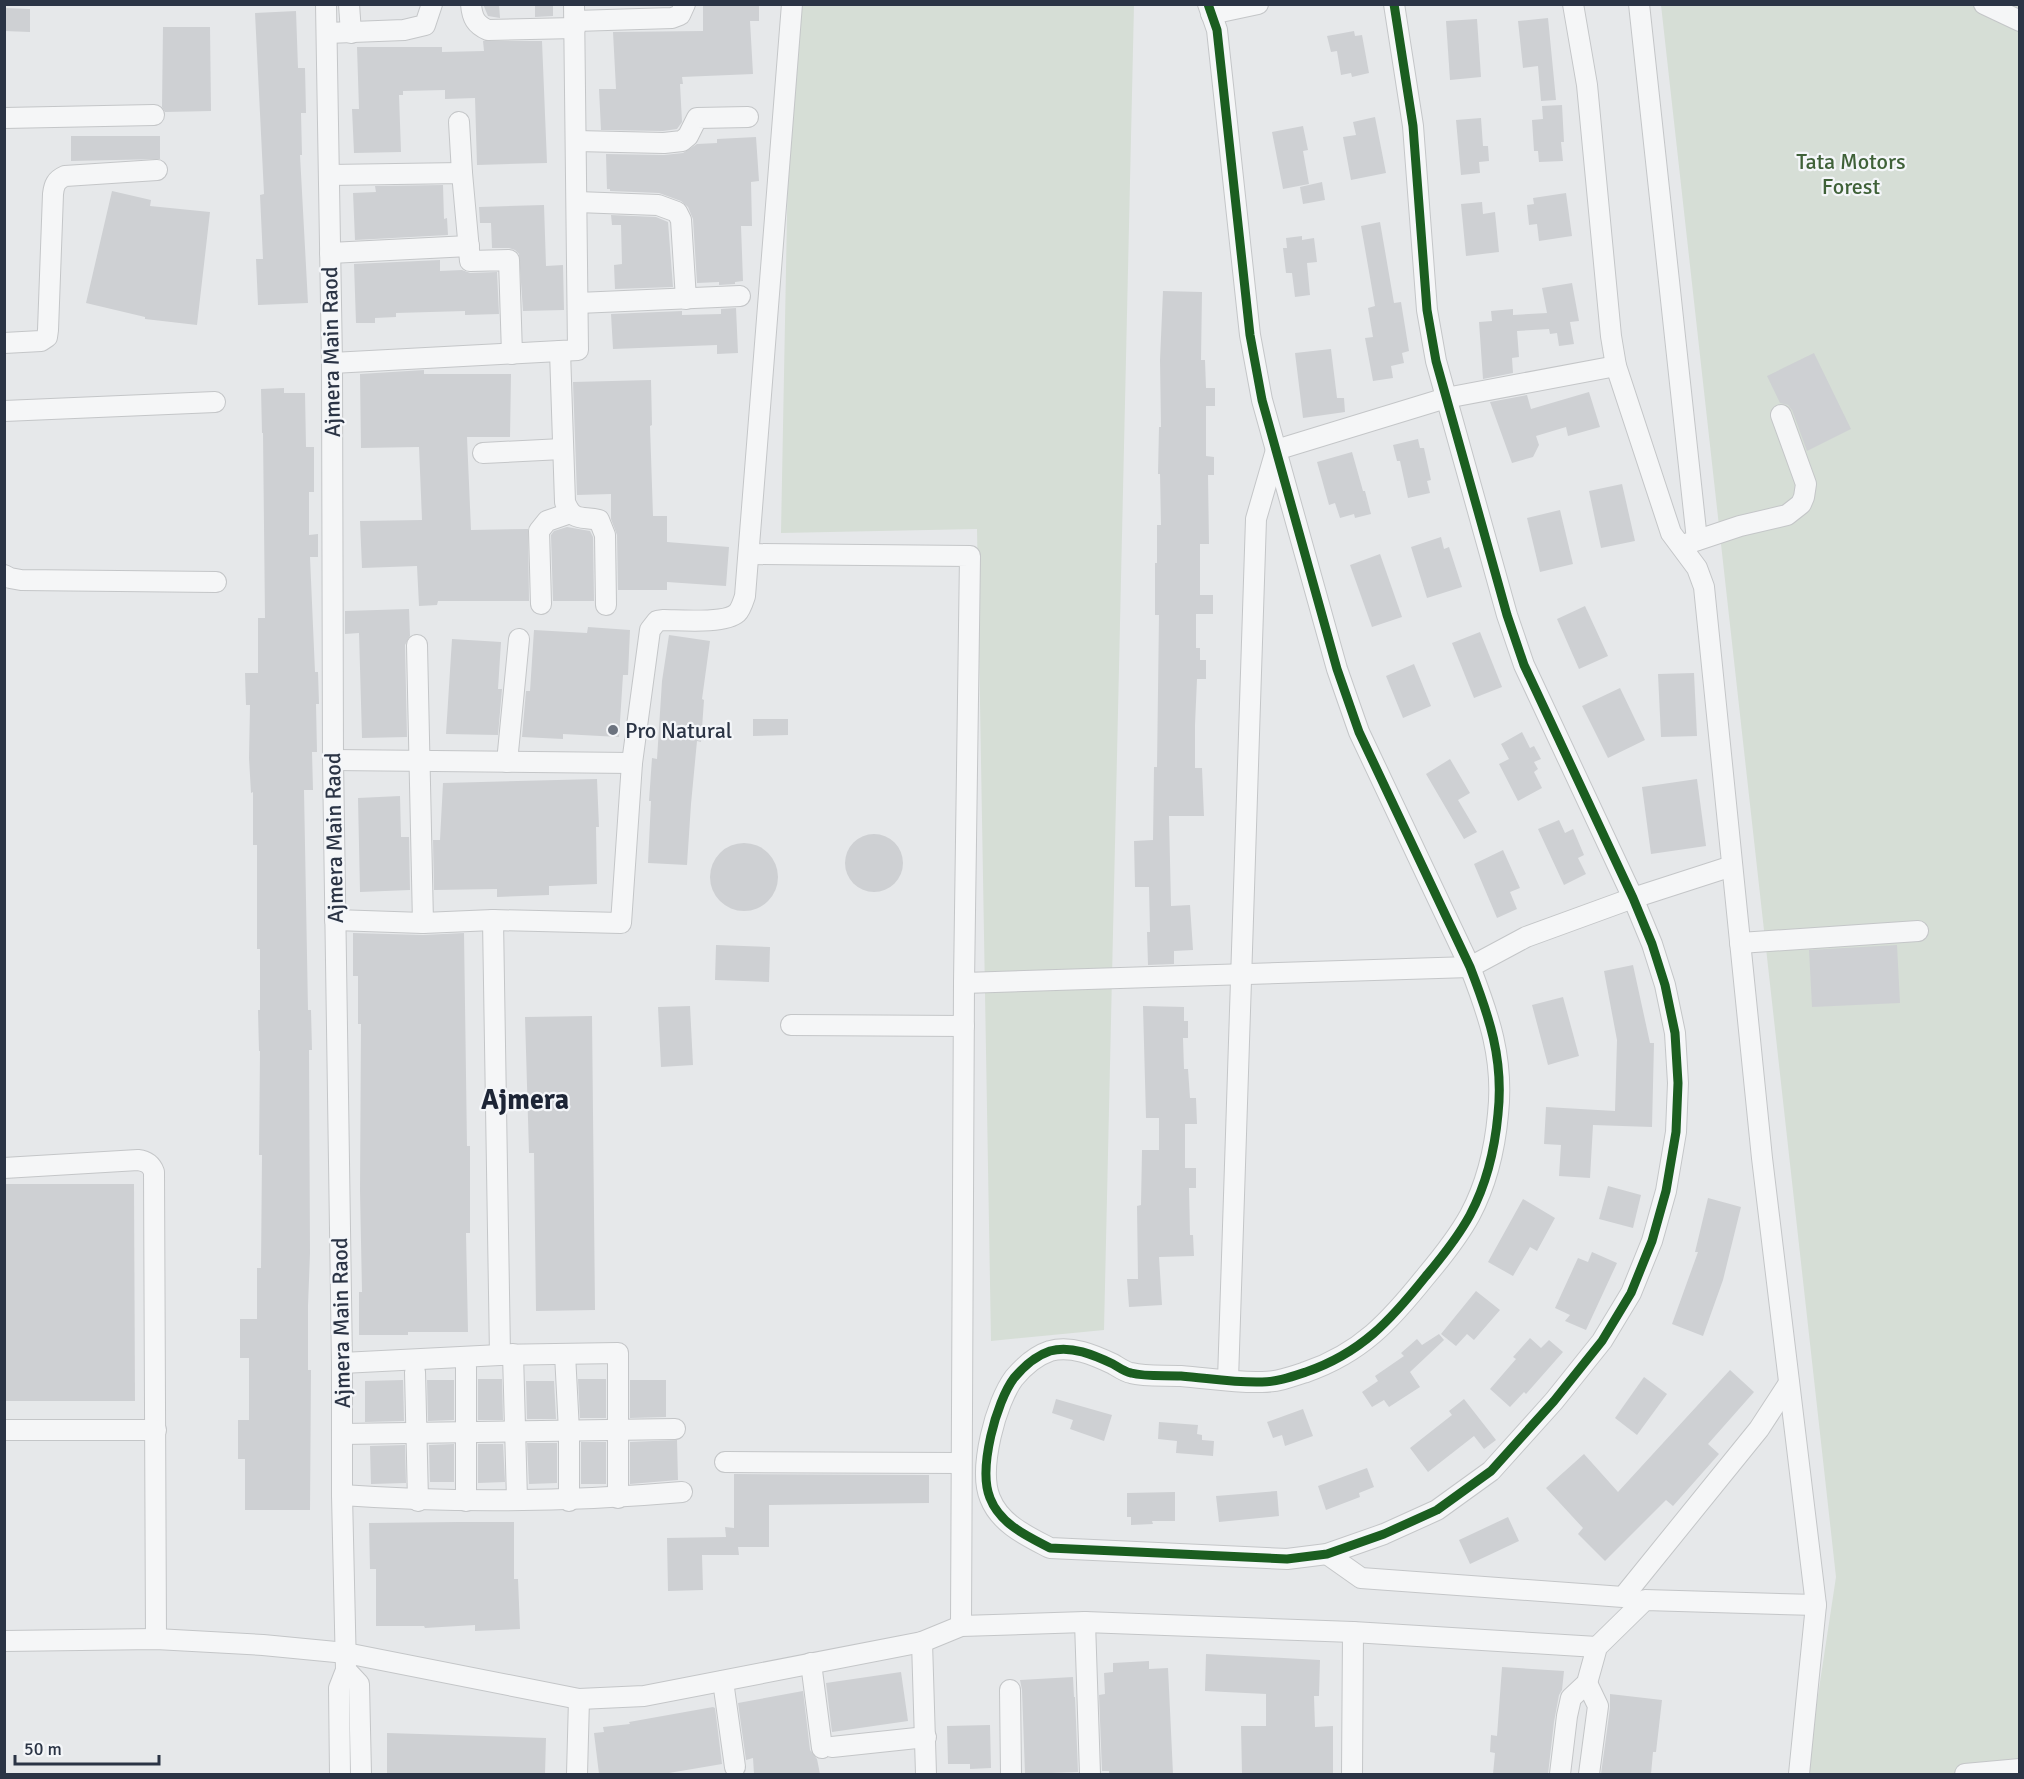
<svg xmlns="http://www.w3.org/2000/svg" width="2024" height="1779" viewBox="0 0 2024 1779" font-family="Signika,sans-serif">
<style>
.green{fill:#d6ded6}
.building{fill:#ced0d3}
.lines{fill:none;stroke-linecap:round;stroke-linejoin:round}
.minor-casing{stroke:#c4c6c8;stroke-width:22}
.minor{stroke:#f5f6f7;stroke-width:20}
.cycleway-casing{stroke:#f4f6f9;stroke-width:13}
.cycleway{stroke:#1b5e20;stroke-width:9}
.poi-dot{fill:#6c737f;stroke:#f4f6f9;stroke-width:2}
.labels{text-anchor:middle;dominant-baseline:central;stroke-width:4.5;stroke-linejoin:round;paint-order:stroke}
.park-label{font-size:22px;fill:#3f6138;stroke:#f4f6f9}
.street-label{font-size:22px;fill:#2b3445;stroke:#f4f6f9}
.poi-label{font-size:22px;fill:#2b3445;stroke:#f4f6f9;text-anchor:start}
.district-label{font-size:28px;font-weight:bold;fill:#1d2536;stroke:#f4f6f9}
</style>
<rect width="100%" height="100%" fill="#e6e8ea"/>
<g class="green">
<path d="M791 5H1134L1104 1330 991 1341 977 529 781 533Z"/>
<path d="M1661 5H2019V1774H1806L1836 1577Z"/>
</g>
<g class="building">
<path d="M483 4H499L500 18 488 16Z"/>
<path d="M535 4H553V16L535 17Z"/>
<path d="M703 4H759V21H750L753 74 682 77 683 84H680L682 122 677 129 663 131 601 130 599 89H616L613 32 703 31Z"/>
<path d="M4 8 30 9V32L4 31Z"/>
<path d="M296 11 298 68H305L306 113H301L302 155H300L308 303 258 305 256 259H263L260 195 264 194 255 13Z"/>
<path d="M1548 18 1556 100 1541 101 1538 66 1523 68 1518 21Z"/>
<path d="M1477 19 1481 77 1450 80 1446 21Z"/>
<path d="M163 27H210L211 111 165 112 162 107Z"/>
<path d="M1354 31 1355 36 1362 35 1369 73 1352 77 1351 73 1341 75 1337 51 1331 52 1327 36Z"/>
<path d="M483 41H542L547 163 477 165 475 98 445 99V90L403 91V95H399L401 152 354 153 352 109H359L357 47H442V52L484 51Z"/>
<path d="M1562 105 1564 142H1561L1563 161 1539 162 1538 151H1534L1532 120 1543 119 1542 106Z"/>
<path d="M1375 117 1386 173 1351 180 1343 137 1356 135 1353 122Z"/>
<path d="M1481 118 1483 146H1488L1489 161 1479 162 1480 173 1461 175 1456 120Z"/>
<path d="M1303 126 1308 150 1303 151 1309 184 1283 189 1272 132Z"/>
<path d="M71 136H160V159L71 161Z"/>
<path d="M756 137 759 181 751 182 752 226H741L743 281 735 282V284L719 285V282L697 283 693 219 688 207 681 201 659 193 610 191V189H607L606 154 664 155 683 153 697 144 717 143V139Z"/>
<path d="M1322 182 1325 200 1303 204 1300 187Z"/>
<path d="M443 185 444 219 447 218 448 235 355 240 353 193 376 192 375 186Z"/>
<path d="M112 191 151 200 150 206 210 212 197 325 145 319V317L86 303Z"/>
<path d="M1566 193 1572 236 1539 241 1537 224 1529 225 1527 205 1534 204 1533 198Z"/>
<path d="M1482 202 1483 214 1495 212 1499 252 1466 256 1461 204Z"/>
<path d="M544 205 546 266 563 265 564 310 523 311 519 254 515 250 509 248H492L491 223H480L479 207Z"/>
<path d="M611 215 656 217 668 222 673 287 615 289 614 265 622 264 621 225H612Z"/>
<path d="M1380 222 1394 303 1401 302 1409 351 1402 353 1404 363 1391 366 1393 378 1373 381 1365 338 1373 337 1368 308 1375 306 1361 226Z"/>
<path d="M1302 236V240L1314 238 1317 262 1307 263 1310 295 1295 297 1292 273H1286L1283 248H1287L1286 238Z"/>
<path d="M440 260V271L462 270 470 273 497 272 499 314 465 315V311L396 313V317L375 318V323H356L354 264Z"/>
<path d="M1572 283 1579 321 1570 322 1574 344 1559 346 1557 333 1550 334 1549 329 1517 331 1519 357 1512 358 1513 373 1483 379 1479 322 1492 321 1491 311 1513 309V315L1547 313 1542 288Z"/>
<path d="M1163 291 1202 292 1201 360H1205L1206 388H1215V406H1206V456L1214 457V475H1208L1209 544H1200V595H1213V614H1196V648H1200V660H1206V679H1197L1195 725V768H1202L1204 816H1169L1171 906 1190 905 1193 950 1174 951V964L1148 965 1147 932H1150L1149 887H1135L1134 841 1153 840 1154 767H1157L1159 615H1155V563H1157V525H1161L1160 474H1158L1159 427H1161L1160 360Z"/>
<path d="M736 308 738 353 717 354V345L613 349 611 314 682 311V315L721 314V309Z"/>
<path d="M1331 349 1337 398H1344L1345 412 1303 418 1295 353Z"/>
<path d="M1814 353 1851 429 1807 451 1792 410 1788 405 1780 403 1767 376Z"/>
<path d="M424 370V374H511L510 437H467L471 530 528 529 529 601H438L437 605 419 606 417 566 362 568 360 521 422 520 419 447 361 448 360 374Z"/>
<path d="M651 380 652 425 650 426 653 516H667V542L729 547 726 586 667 582V590H618L617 535 611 519V494L577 495 573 382Z"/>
<path d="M284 388V393H305L306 447H314V492H309V535L318 534V557H310L315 672H318L319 704H316L317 752H312L313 790H304L308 1010H311L312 1050H309L310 1253 308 1306V1370H311L310 1510H245V1459H238V1420H249V1358H240V1319H257V1268H261L262 1155H259L260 1051H259L258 1010H260V949H257V845H253V792L251 793 249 758 250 705H246L245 673H258V618H265L263 433H262L261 389Z"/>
<path d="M1589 392 1600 427 1568 436 1566 427 1536 436 1539 445 1533 457 1512 463 1490 402 1527 395 1531 409Z"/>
<path d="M1418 439 1420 448H1424L1431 480 1427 481 1430 493 1408 498 1400 461H1397L1393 445Z"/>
<path d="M1352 452 1363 491H1365L1371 514 1355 518 1354 514 1340 518 1335 503 1329 505 1317 462Z"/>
<path d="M1622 484 1635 541 1601 548 1589 491Z"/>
<path d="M1560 510 1573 564 1540 572 1527 518Z"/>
<path d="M567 527 590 531 593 537 594 601H553L551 535 554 531Z"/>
<path d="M1441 537 1444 549 1449 547 1462 587 1427 598 1411 547Z"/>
<path d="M1380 554 1402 617 1372 627 1350 565Z"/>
<path d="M1585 606 1608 656 1579 669 1557 619Z"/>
<path d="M409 609 410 636 405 645 407 737 362 738 359 633 345 634V611Z"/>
<path d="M588 627 630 630 628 675H623L619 737 563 734V739L522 737 526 691H530L534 630 587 633Z"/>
<path d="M1480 632 1502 687 1474 698 1452 643Z"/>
<path d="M669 635 710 641 702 699 704 700 701 742 697 741 691 804 687 865 648 863 651 801H649L652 758 657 759 662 681Z"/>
<path d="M452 639 501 642 498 689H502L498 735 446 734Z"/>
<path d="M1414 664 1431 706 1403 718 1386 676Z"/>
<path d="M1694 673 1697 736 1661 737 1658 674Z"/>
<path d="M1620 688 1645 740 1608 758 1582 706Z"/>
<path d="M753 719H788V735L753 736Z"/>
<path d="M1522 732 1530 748 1534 746 1541 759 1534 762 1538 769 1534 772 1542 788 1518 801 1499 764 1509 759 1501 744Z"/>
<path d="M1450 759 1470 793 1458 800 1477 832 1464 839 1426 774Z"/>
<path d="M597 779 599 827H596L597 884 549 886V895L497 897V889L434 890 433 840H440L443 783Z"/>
<path d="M1697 779 1706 846 1651 854 1642 787Z"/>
<path d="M400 796 401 837H409L410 890 360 892 358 798Z"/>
<path d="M1559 820 1565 833 1573 829 1584 855 1578 858 1586 874 1564 885 1538 829Z"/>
<circle cx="874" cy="863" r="29"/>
<circle cx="744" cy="877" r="34"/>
<path d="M1503 850 1520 888 1510 892 1517 909 1497 918 1474 864Z"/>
<path d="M353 933 423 935 464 933 467 1146H470V1233H466L468 1332H408V1335H359V1292H362L360 1191 361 1024H358V976H353Z"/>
<path d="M716 945 770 947 769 982 715 980Z"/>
<path d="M1897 945 1900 1003 1812 1007 1809 950Z"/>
<path d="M1633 965 1650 1043H1654L1652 1127 1593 1125 1590 1178 1559 1176 1561 1145 1544 1144 1546 1107 1615 1111 1617 1040 1604 971Z"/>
<path d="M1563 997 1579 1056 1548 1065 1532 1005Z"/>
<path d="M690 1006 693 1065 661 1067 658 1007Z"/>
<path d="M1143 1006 1184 1007V1021H1188V1038H1183L1184 1069H1188L1190 1098H1196L1197 1124H1185V1168H1196V1188H1189L1190 1235H1193L1194 1256 1159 1257 1162 1305 1129 1307 1127 1279H1138L1137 1206 1141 1205 1142 1150H1159V1118H1146Z"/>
<path d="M592 1016 595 1310 536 1311 534 1153H529L525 1017Z"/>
<path d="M4 1184H134L135 1401H4Z"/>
<path d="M1608 1186 1641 1195 1633 1228 1599 1219Z"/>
<path d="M1708 1198 1741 1207 1723 1280 1703 1336 1672 1324 1698 1252H1695Z"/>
<path d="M1523 1199 1555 1218 1537 1251 1530 1247 1513 1276 1488 1262Z"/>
<path d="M1592 1252 1617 1263 1586 1330 1565 1321 1570 1315 1555 1308 1578 1258 1588 1262Z"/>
<path d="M1476 1291 1500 1310 1474 1340 1467 1334 1456 1346 1441 1334Z"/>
<path d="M1439 1334 1444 1340 1410 1372 1420 1387 1389 1407 1384 1400 1372 1407 1362 1392 1378 1381 1375 1376 1404 1356 1401 1353 1417 1339 1422 1345Z"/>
<path d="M1530 1338 1541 1348 1549 1340 1563 1352 1526 1394 1524 1392 1510 1407 1490 1389 1516 1359 1513 1357Z"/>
<path d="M1730 1370 1754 1392 1708 1444 1719 1454 1673 1506 1666 1500 1605 1561 1578 1534 1583 1528 1546 1488 1584 1454 1618 1492Z"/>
<path d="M1644 1377 1667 1394 1637 1435 1615 1418Z"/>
<path d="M478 1379H502L503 1420H478Z"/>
<path d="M578 1379H606V1418H580Z"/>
<path d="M403 1380 404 1421 365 1422V1381Z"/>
<path d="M427 1380H454V1420L428 1421Z"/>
<path d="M630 1380H666V1417L630 1418Z"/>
<path d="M526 1381H554L556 1419H527Z"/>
<path d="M1056 1399 1112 1415 1104 1441 1070 1429 1073 1420 1052 1413Z"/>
<path d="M1464 1399 1496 1440 1484 1449 1474 1436 1428 1472 1410 1448 1452 1415 1449 1411Z"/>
<path d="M1303 1409 1313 1436 1285 1446 1282 1435 1273 1438 1267 1422Z"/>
<path d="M1159 1422 1198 1425 1197 1434 1202 1435V1440L1214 1441 1213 1456 1176 1453 1177 1441 1158 1439Z"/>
<path d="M677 1440 678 1480 630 1484V1442Z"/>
<rect x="581" y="1442" width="25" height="42"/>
<path d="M527 1443H557V1483L529 1484Z"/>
<path d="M454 1444V1482H430L429 1445Z"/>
<path d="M478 1444H503L505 1482 478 1483Z"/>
<path d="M405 1445 406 1483 371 1484 370 1446Z"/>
<path d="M1367 1468 1374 1487 1359 1493 1360 1497 1326 1510 1318 1486Z"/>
<path d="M734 1474 929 1475V1503L769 1505V1547H738L739 1555H702L703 1590 668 1591 667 1538 726 1537 725 1527 734 1528Z"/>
<path d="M1277 1491 1279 1516 1219 1522 1216 1496Z"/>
<path d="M1175 1492V1521H1152L1153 1524 1131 1525V1517H1127V1493Z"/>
<path d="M1508 1517 1519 1541 1470 1564 1459 1540Z"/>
<path d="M458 1522H514V1579H518L520 1629 475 1631V1625L425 1628 424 1626H376V1569H370L369 1523Z"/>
<path d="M1206 1654 1320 1660 1319 1696H1314L1315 1727 1333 1726V1774H1242L1241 1726H1266V1694L1205 1691Z"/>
<path d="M1149 1661V1669L1168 1668 1173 1774H1109V1771H1102L1099 1695 1105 1694 1104 1673 1113 1672V1663Z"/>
<path d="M1502 1667 1564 1671 1562 1690 1559 1695 1554 1722 1548 1774H1493L1495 1753 1490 1752 1491 1735 1497 1736Z"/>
<path d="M901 1672 908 1721 832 1732 826 1683Z"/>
<path d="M1073 1677 1074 1697H1075L1078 1772 1025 1774 1022 1690 1020 1680Z"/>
<path d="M803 1691 810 1750 817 1759 820 1774H754L753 1758 746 1760 738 1703Z"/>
<path d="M1610 1694 1662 1700 1656 1752H1653L1651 1774H1601L1610 1708Z"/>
<path d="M713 1707 715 1708 722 1764 663 1774H599L594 1733 604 1732 603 1727 630 1724 629 1722Z"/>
<path d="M990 1725 991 1768 970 1769V1764H948L947 1726Z"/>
<path d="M387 1733 546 1738 545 1774H387Z"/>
</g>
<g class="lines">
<g class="minor-casing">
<g id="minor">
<path d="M326 4 332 363 333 760 342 1363V1495L346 1670 339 1688 340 1774"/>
<path d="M349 4 351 33"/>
<path d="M471 4C472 18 476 25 488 30L575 28"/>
<path d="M1208 4 1217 30 1250 335 1262 400 1337 669 1359 732 1470 967C1489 1016 1504 1059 1498 1114 1495 1147 1486 1185 1470 1215 1458 1237 1442 1257 1426 1276 1390 1321 1361 1353 1306 1372 1291 1377 1277 1382 1262 1382 1235 1383 1207 1378 1181 1376 1165 1375 1146 1377 1131 1373 1125 1372 1118 1367 1113 1364 1094 1355 1071 1345 1050 1351 1035 1356 1024 1366 1014 1378 996 1402 978 1469 990 1498 1000 1524 1027 1536 1050 1548L1287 1559 1327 1554 1384 1534 1437 1510 1491 1471 1554 1401 1602 1341 1631 1293 1652 1241 1666 1191 1676 1132 1678 1083 1675 1033 1665 985 1652 944 1633 898 1524 665 1507 615 1436 361 1427 310 1413 126 1394 4"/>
<path d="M1573 4 1587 85 1611 336 1616 366 1671 533 1697 568 1704 587 1762 1158 1816 1605 1799 1774"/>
<path d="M1639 4 1697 540"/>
<path d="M1984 4 2020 21"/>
<path d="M1211 14 1258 4"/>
<path d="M575 21 672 18 680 15 685 4"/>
<path d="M327 33 404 30 425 25 432 4"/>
<path d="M4 118 154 115"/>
<path d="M459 122 462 173"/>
<path d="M576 141 664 143 682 141 688 136 697 118 748 117"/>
<path d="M329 175 462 173 470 261 509 260 512 354"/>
<path d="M577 202 658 205 677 212 681 220 686 299"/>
<path d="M330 253 469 246"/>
<path d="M578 303 740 296"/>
<path d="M4 343 41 341 47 337 48 330 53 194C54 185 56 180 65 176L157 170"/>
<path d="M560 351 565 502C573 522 581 516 599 520L605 535 606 605"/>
<path d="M332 363 578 350 574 4"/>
<path d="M4 411 215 402"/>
<path d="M483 453 562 449"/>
<path d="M1686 544 1740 526 1787 515 1801 504 1804 497 1806 484 1781 415"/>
<path d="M749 554 970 556 964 983 961 1626"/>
<path d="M4 575 10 578 21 580 216 582"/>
<path d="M541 604 539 531 547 521 570 513"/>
<path d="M417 645 423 923"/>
<path d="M333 760 632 763"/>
<path d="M507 762 519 639"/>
<path d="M335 920 423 923 493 920 621 923 632 763 650 630 657 621 664 620C679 620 725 624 737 613 741 609 743 602 745 596L792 4"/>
<path d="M493 920 500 1355"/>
<path d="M1740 943 1918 931"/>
<path d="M964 983 1470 967 1526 937 1633 898 1732 866"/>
<path d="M791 1025 964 1026"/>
<path d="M4 1168 138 1160C146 1161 151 1164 154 1172L156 1639"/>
<path d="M513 1354 517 1500"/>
<path d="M565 1354 569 1431V1501"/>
<path d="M342 1363 500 1355 618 1353V1498"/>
<path d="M466 1367V1501"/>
<path d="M415 1372 418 1501"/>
<path d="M1228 1380 1256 519 1276 450 1446 398 1616 366"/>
<path d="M4 1430H156"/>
<path d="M342 1434 675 1429"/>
<path d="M725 1462 961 1463"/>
<path d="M342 1495C455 1503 568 1502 682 1492"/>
<path d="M1327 1554 1361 1578 1623 1597 1759 1429 1789 1383"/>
<path d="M1085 1622 1090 1774"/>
<path d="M4 1641 156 1639 263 1645 346 1653 579 1699 644 1696 922 1642 961 1626 1085 1622 1353 1632 1597 1647"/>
<path d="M922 1642 926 1774"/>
<path d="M811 1663 822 1748"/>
<path d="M346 1670 359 1684 361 1774"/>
<path d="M723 1681 735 1767"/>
<path d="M1587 1683 1598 1706 1589 1774"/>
<path d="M1010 1690 1011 1774"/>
<path d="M832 1747 926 1737"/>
<path d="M577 1774 579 1699"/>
<path d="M1352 1774 1353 1632"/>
<path d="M1560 1774 1567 1716 1571 1698 1587 1683 1597 1647 1645 1600 1816 1605"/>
<path d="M1965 1774 2020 1769"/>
</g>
</g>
<use href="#minor" class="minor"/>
<g class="cycleway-casing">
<path id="cycleway" d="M1208 4 1217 30 1250 335 1262 400 1337 669 1359 732 1470 967C1489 1016 1504 1059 1498 1114 1495 1147 1486 1185 1470 1215 1458 1237 1442 1257 1426 1276 1390 1321 1361 1353 1306 1372 1291 1377 1277 1382 1262 1382 1235 1383 1207 1378 1181 1376 1165 1375 1146 1377 1131 1373 1125 1372 1118 1367 1113 1364 1094 1355 1071 1345 1050 1351 1035 1356 1024 1366 1014 1378 996 1402 978 1469 990 1498 1000 1524 1027 1536 1050 1548L1287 1559 1327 1554 1384 1534 1437 1510 1491 1471 1554 1401 1602 1341 1631 1293 1652 1241 1666 1191 1676 1132 1678 1083 1675 1033 1665 985 1652 944 1633 898 1524 665 1507 615 1436 361 1427 310 1413 126 1394 4"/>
</g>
<use href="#cycleway" class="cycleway"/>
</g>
<circle class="poi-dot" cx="613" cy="730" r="6"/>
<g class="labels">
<g class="park-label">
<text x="1851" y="161">Tata Motors<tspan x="1851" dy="25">Forest</tspan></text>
</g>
<g class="street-label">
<text transform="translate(331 352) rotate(-91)">Ajmera Main Raod</text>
<text transform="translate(334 838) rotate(-91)">Ajmera Main Raod</text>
<text transform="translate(341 1323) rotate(-91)">Ajmera Main Raod</text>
</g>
<g class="poi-label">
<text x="625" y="730">Pro Natural</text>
</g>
<g class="district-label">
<text x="525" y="1100">Ajmera</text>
</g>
</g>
<rect width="2024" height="1779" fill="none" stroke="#2b3445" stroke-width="12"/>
<path d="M15 1755v9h144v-9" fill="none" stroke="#2b3445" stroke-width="3"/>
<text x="24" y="1755" font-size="18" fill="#2b3445" stroke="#f4f6f9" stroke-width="4.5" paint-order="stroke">50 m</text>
</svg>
